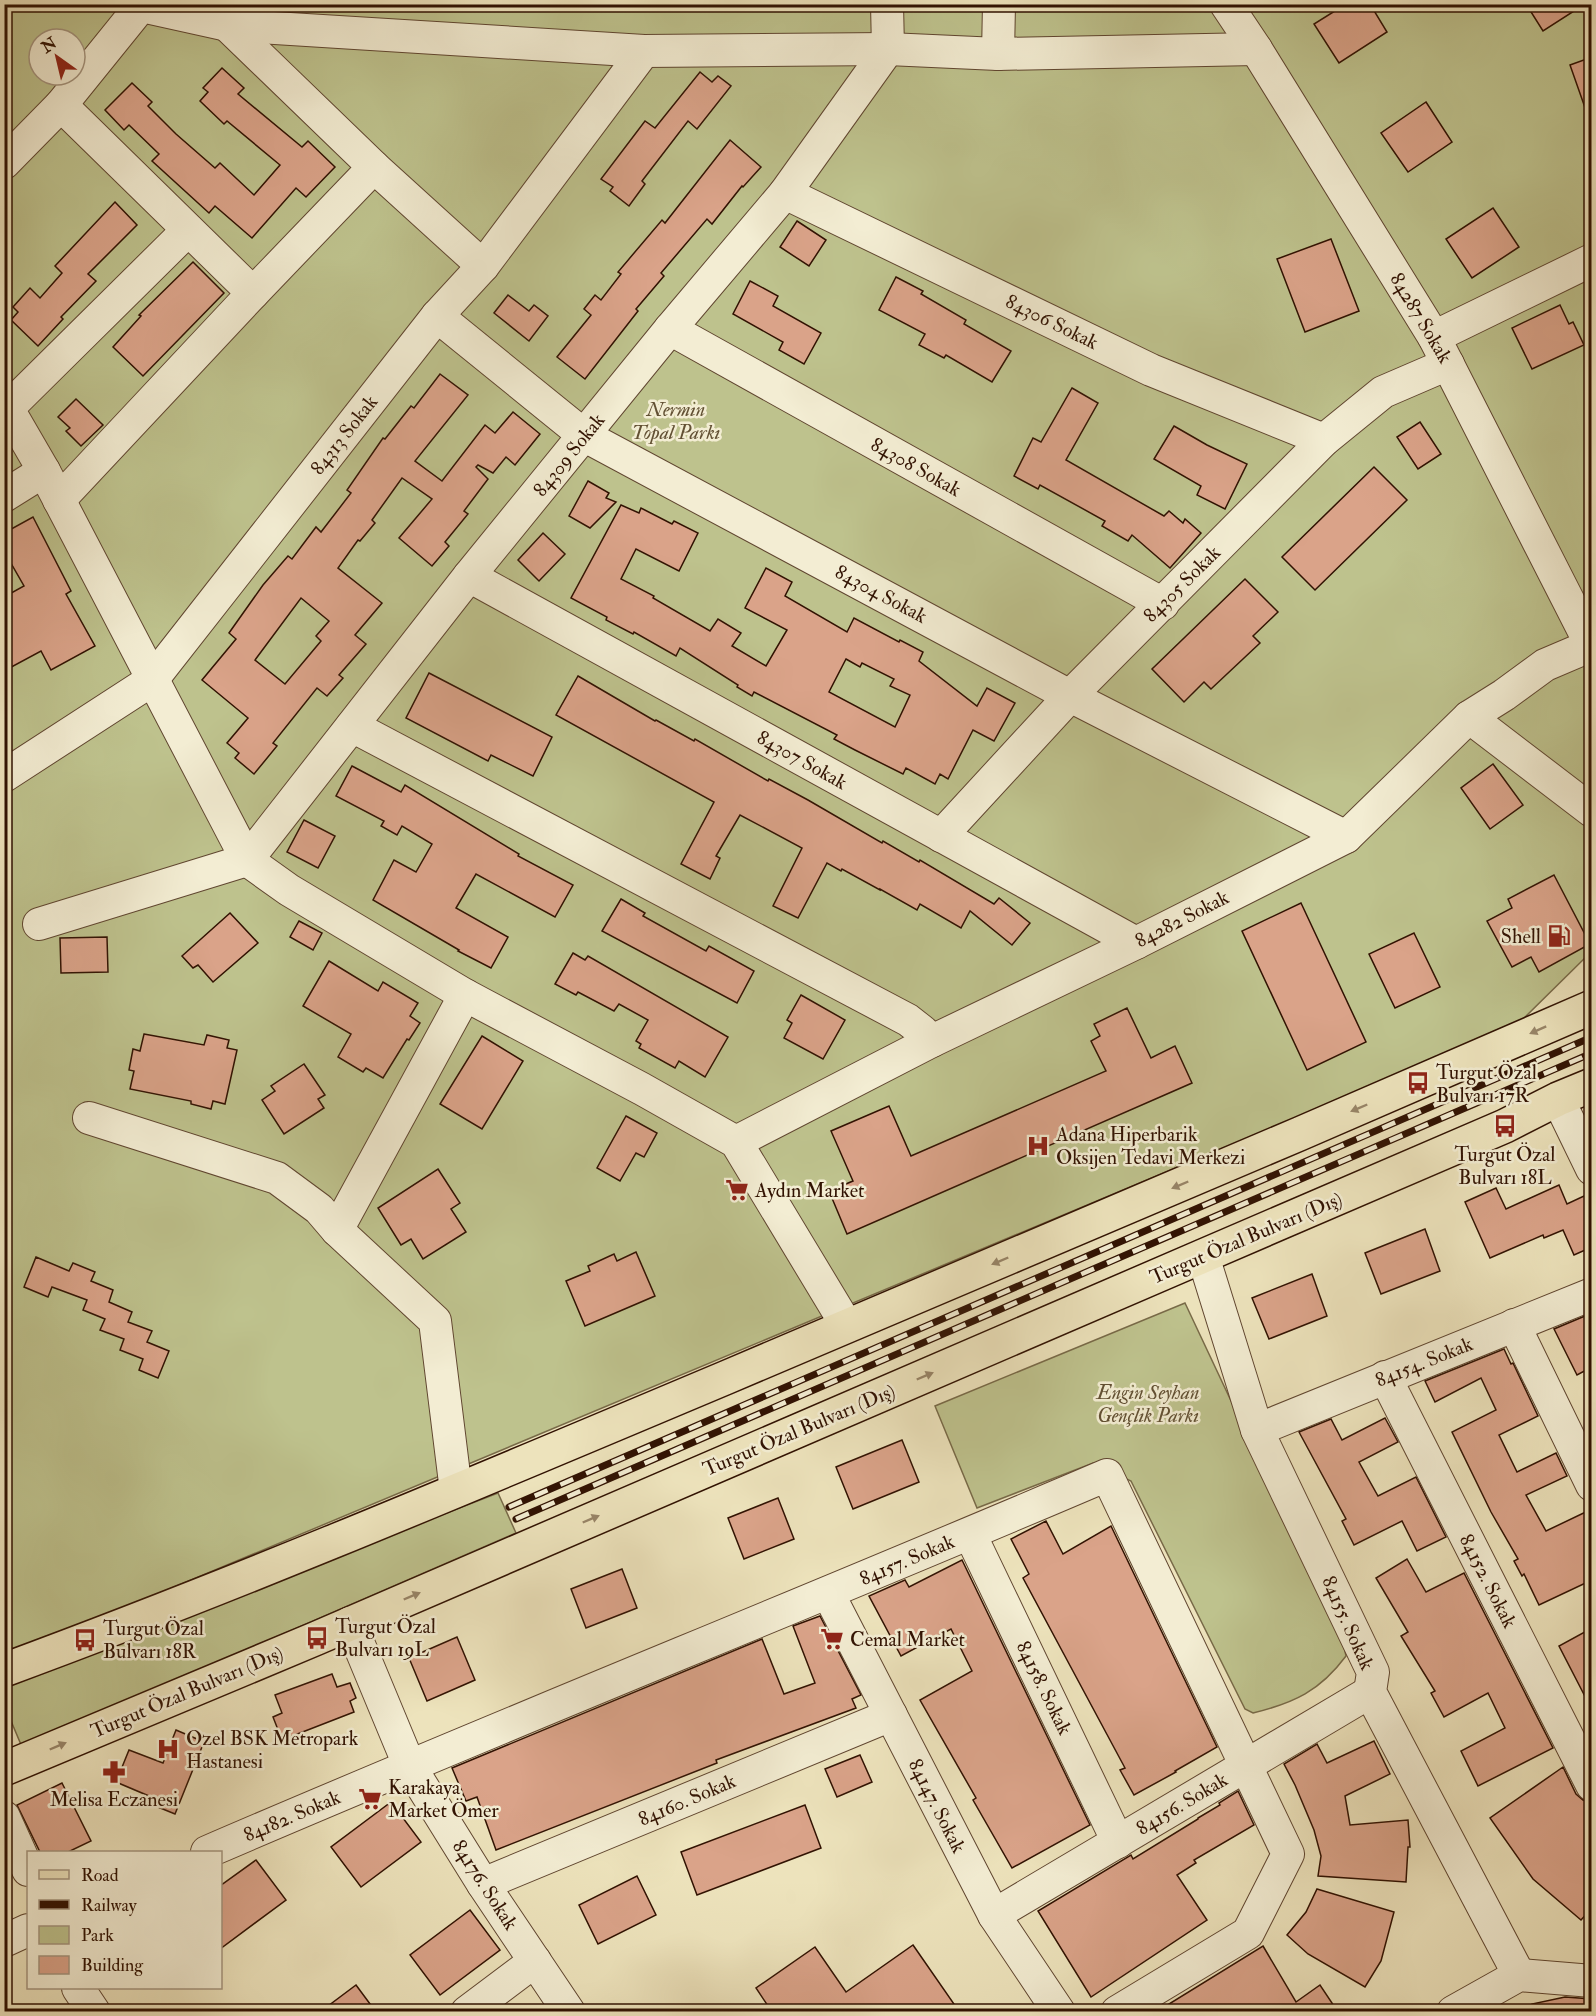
<svg xmlns="http://www.w3.org/2000/svg" width="1596" height="2016" viewBox="0 0 1596 2016" font-family="'IM FELL Double Pica',serif">
<style>
.green{fill:#bec28d;stroke:#786a48;stroke-width:1.5;fill-rule:evenodd}
.building{fill:#daa389;stroke:#311202;stroke-width:1.5;fill-rule:evenodd}
.lines{fill:none;stroke-linecap:round;stroke-linejoin:round}
.minor-casing{stroke:#604630;stroke-width:34}
.major-casing{stroke:#311202;stroke-width:36}
.minor{stroke:#f3edd3;stroke-width:32}
.major{stroke:#ede3bc;stroke-width:33}
.rail-casing{stroke:#311202;stroke-width:7}
.rail{stroke:#f3edd3;stroke-width:4.5;stroke-dasharray:14;stroke-linecap:butt}
.oneway{fill:#988568}
.labels{text-anchor:middle;dominant-baseline:central;stroke-width:5;stroke-linejoin:round;paint-order:stroke}
.street-label{font-size:20px;fill:#311202;stroke:#f3edd3}
.park-label{font-size:20px;font-style:italic;fill:#625033;stroke:#f3edd3}
.poi-label{font-size:20px;fill:#311202;stroke:#f3edd3;text-anchor:start}
</style>
<rect width="100%" height="100%" fill="#ede3bc"/>
<filter id="stains"><feTurbulence type="fractalNoise" baseFrequency=".00333" numOctaves="4"/><feColorMatrix values="0 0 0 0 .2 0 0 0 0 .09 0 0 0 0 .02 0 0 0 .5 -.17"/></filter>
<radialGradient id="worn" r=".72"><stop offset=".6" stop-color="#630" stop-opacity="0"/><stop offset="1" stop-color="#630" stop-opacity=".3"/></radialGradient>
<g class="green">
<path d="M5 5H1591V952L1517 1025 5 1658ZM39 39H75V75H39Z"/>
<path d="M1185 1303 1342 1637 1346 1656C1320 1691 1294 1703 1253 1713L1245 1709 1131 1481 1093 1463 977 1508 935 1406Z"/>
<path d="M498 1493 516 1533 22 1747 11 1721 5 1723V1684Z"/>
</g>
<g class="building">
<path d="M1346 4H1370L1387 32 1339 63 1314 24Z"/>
<path d="M1526 4H1585L1543 31Z"/>
<path d="M1592 57V119H1589L1570 65Z"/>
<path d="M222 68 244 88 238 94 302 147 308 141 335 167 306 197 296 188 252 238 215 206 209 213 152 161 159 154 129 125 124 130 105 110 132 83 152 102 148 106 176 134 215 168 220 163 254 195 280 165 227 121 224 124 200 101 208 92 203 88Z"/>
<path d="M700 72 712 82 718 76 731 86 697 129 688 121 642 181 645 184 629 206 610 191 613 187 601 179 645 121 655 128Z"/>
<path d="M1426 102 1452 142 1408 172 1381 133Z"/>
<path d="M730 140 761 167 743 187 742 186 712 224 707 219 661 273 664 276 636 309 638 311 585 379 557 357 591 315 584 309 595 295 601 300 621 274 618 272 662 220 665 223Z"/>
<path d="M115 202 137 225 88 274 96 281 61 317 63 319 38 346 11 320 18 312 13 307 30 288 40 298 62 273 55 266Z"/>
<path d="M1493 208 1519 247 1472 278 1446 239Z"/>
<path d="M797 221 826 240 809 266 780 247Z"/>
<path d="M1331 239 1359 311 1305 332 1277 259Z"/>
<path d="M193 262 224 293 143 376 113 347 141 316 139 315Z"/>
<path d="M896 277 923 291 921 294 966 320 964 324 1011 351 992 382 946 355 944 358 919 345 925 334 879 310Z"/>
<path d="M750 281 778 296 773 306 821 333 804 364 779 350 783 342 733 314Z"/>
<path d="M508 295 529 311 534 305 548 316 529 341 494 313Z"/>
<path d="M1560 305 1569 324 1573 322 1584 345 1532 369 1512 328Z"/>
<path d="M440 374 468 395 415 461 442 481 485 425 495 433 513 412 540 434 515 465 506 457 493 473 478 465 476 467 488 479 464 511 468 514 445 542 449 546 432 566 399 538 432 499 402 478 372 520 375 523 360 541 358 540 338 568 382 603 355 635 366 644 339 675 343 678 327 696 317 688 273 743 277 746 254 774 235 758 239 753 227 743 248 718 202 680 236 639 229 633 263 585 288 556 292 559 316 527 321 532 351 493 347 490 383 438 385 439 411 406 414 408ZM301 598 329 621 316 636 321 641 285 684 255 660Z"/>
<path d="M1072 388 1098 403 1066 460 1164 516 1169 511 1183 523 1185 519 1201 533 1170 568 1132 535 1128 541 1102 526 1105 521 1040 485 1038 489 1014 476 1033 438 1041 442Z"/>
<path d="M76 399 103 425 81 446 66 431 70 428 58 417Z"/>
<path d="M1420 422 1441 454 1418 469 1397 437Z"/>
<path d="M1174 426 1207 445 1247 464 1225 509 1197 495 1201 486 1154 459Z"/>
<path d="M1374 467 1407 500 1315 590 1282 557Z"/>
<path d="M588 481 609 493 606 498 616 502 590 528 569 516Z"/>
<path d="M621 505 639 513 641 508 672 524 674 521 698 533 679 571 636 549 621 579 654 596 653 598 710 631 718 619 741 633 732 646 766 666 787 630 745 608 766 568 792 582 785 596 847 632 854 618 899 642 900 640 923 652 919 661 977 706 987 688 1015 703 994 741 973 730 948 779 940 774 935 784 906 768 903 774 855 750 834 739 837 735 754 692 752 696 737 687 738 685 680 648 676 656 634 632 633 634 606 620 607 617 571 598ZM846 659 860 667 862 663 894 679 890 686 910 695 895 727 829 692Z"/>
<path d="M33 517 71 591 66 594 95 646 51 670 41 651 4 671V597L24 586 4 551V533Z"/>
<path d="M543 533 565 554 539 581 518 560Z"/>
<path d="M1245 579 1278 612 1253 636 1260 643 1211 689 1204 682 1184 702 1152 669Z"/>
<path d="M429 673 552 737 533 776 491 755 488 761 406 718Z"/>
<path d="M578 676 655 721 656 720 694 741 695 739 768 781 769 779 808 800 882 843 883 841 919 862 920 860 994 904 999 898 1030 923 1012 945 970 911 961 928 920 904 917 910 880 889V890L842 869 841 871 827 863 798 918 773 906 802 848 740 815 716 856 720 858 710 879 681 864 714 802 556 715Z"/>
<path d="M1493 764 1523 805 1490 829 1461 788Z"/>
<path d="M352 766 401 792 405 785 519 854 518 856 573 885 555 917 476 874 456 908 508 937 491 968 458 951 459 950 373 900 394 860 416 872 432 844 402 826 397 835 381 826 384 821 336 796Z"/>
<path d="M304 820 335 836 318 868 287 852Z"/>
<path d="M1554 875 1590 944 1539 972 1531 957 1512 967 1487 921 1512 908 1508 899Z"/>
<path d="M621 899 645 913 643 916 706 951 709 946 754 971 737 1003 602 931Z"/>
<path d="M1301 903 1366 1042 1307 1070 1242 931Z"/>
<path d="M230 913 258 943 213 982 198 965 193 968 182 956Z"/>
<path d="M299 921 322 933 313 950 290 937Z"/>
<path d="M1414 933 1440 987 1395 1008 1369 954Z"/>
<path d="M107 937 108 972 61 973 60 938Z"/>
<path d="M573 953 585 960 588 956 728 1037 705 1077 679 1061 675 1068 639 1048 641 1044 636 1041 648 1020 619 1004 614 1011 578 992 576 995 555 984Z"/>
<path d="M329 961 378 991 383 982 418 1003 410 1016 420 1023 409 1040 407 1039 383 1078 366 1068 363 1072 338 1057 351 1034 303 1006Z"/>
<path d="M801 995 845 1020 823 1059 784 1038 792 1023 787 1020Z"/>
<path d="M1127 1008 1151 1058 1175 1046 1192 1083 847 1234 829 1191 853 1181 831 1131 889 1106 911 1156 1106 1071 1091 1041 1100 1036 1094 1024Z"/>
<path d="M144 1034 204 1045 207 1035 229 1040 227 1048 237 1050 225 1104 213 1101 211 1109 191 1104V1101L130 1089 134 1071 129 1070 133 1049 140 1051Z"/>
<path d="M482 1036 523 1061 482 1129 440 1104Z"/>
<path d="M304 1064 325 1095 318 1099 324 1108 284 1134 262 1100 275 1091 271 1086Z"/>
<path d="M626 1116 657 1133 644 1157 636 1153 620 1181 597 1168Z"/>
<path d="M438 1169 460 1203 451 1209 466 1232 423 1259 411 1239 401 1245 378 1208Z"/>
<path d="M1559 1185 1567 1204 1584 1196 1592 1212V1247L1574 1255 1563 1230 1544 1238 1543 1235 1490 1258 1465 1202 1496 1188 1506 1209Z"/>
<path d="M1425 1229 1440 1271 1381 1294 1365 1253Z"/>
<path d="M636 1252 655 1296 585 1326 566 1281 590 1271 588 1266 614 1254 617 1261Z"/>
<path d="M36 1257 69 1271 73 1263 95 1272 91 1281 113 1290 109 1302 132 1312 128 1322 152 1331 147 1342 169 1351 158 1378 139 1370 143 1359 120 1350 124 1339 100 1330 105 1319 83 1310 87 1300 52 1287 48 1297 24 1287Z"/>
<path d="M1312 1274 1327 1316 1269 1339 1252 1298Z"/>
<path d="M1585 1316 1592 1328V1367L1577 1375 1554 1329Z"/>
<path d="M1504 1349 1511 1364 1513 1363 1538 1416 1499 1435 1517 1472 1556 1453 1567 1476 1526 1495 1546 1531 1592 1509V1580L1539 1605 1524 1574 1522 1576 1514 1561 1518 1559 1491 1512 1452 1432 1496 1410 1481 1378 1435 1402 1425 1381Z"/>
<path d="M1385 1418 1398 1442 1359 1462 1378 1496 1416 1477 1446 1537 1417 1551 1402 1521 1354 1545 1342 1521 1346 1519 1299 1432 1331 1419 1342 1440Z"/>
<path d="M902 1440 919 1482 853 1509 836 1467Z"/>
<path d="M778 1498 794 1539 744 1559 728 1518Z"/>
<path d="M1046 1521 1063 1554 1111 1526 1217 1747 1175 1771 1176 1772 1134 1795 1120 1770 1125 1768 1023 1578 1029 1574 1011 1539Z"/>
<path d="M1407 1559 1426 1592 1464 1573 1553 1748 1478 1786 1461 1751 1505 1728 1488 1693 1444 1717 1431 1693 1435 1691 1401 1636 1408 1632 1376 1578Z"/>
<path d="M962 1560 1090 1825 1012 1868 973 1800 976 1798 920 1700 972 1671 951 1629 901 1656 869 1596 905 1580 909 1587Z"/>
<path d="M622 1569 637 1608 586 1628 571 1589Z"/>
<path d="M820 1616 861 1695 852 1699 856 1708 716 1760 717 1763 496 1850 477 1797 466 1801 452 1768 762 1639 784 1694 815 1683 793 1626Z"/>
<path d="M1592 1628V1710L1559 1646Z"/>
<path d="M457 1637 475 1680 427 1701 409 1658Z"/>
<path d="M332 1674 337 1687 350 1683 356 1698 350 1701 354 1712 282 1740 273 1717 282 1713 275 1695Z"/>
<path d="M176 1730 204 1742 175 1814 153 1805 156 1799 116 1782 129 1750 163 1763Z"/>
<path d="M1374 1741 1390 1774 1345 1796 1350 1825 1408 1820 1410 1847H1408L1406 1882 1318 1876 1321 1856 1314 1830 1295 1785 1284 1764 1317 1744 1327 1763Z"/>
<path d="M860 1755 872 1782 837 1797 825 1769Z"/>
<path d="M1563 1767 1576 1794 1583 1800 1592 1803V1908L1581 1920 1533 1879 1490 1818Z"/>
<path d="M62 1783 91 1841 68 1852H40L17 1805Z"/>
<path d="M1238 1791 1254 1825 1194 1860 1196 1863 1177 1875 1207 1920 1091 1997 1038 1911 1131 1855 1133 1859 1198 1819V1818L1220 1805 1219 1803Z"/>
<path d="M391 1802 421 1842 361 1887 331 1847Z"/>
<path d="M805 1805 821 1848 697 1895 681 1852Z"/>
<path d="M256 1860 286 1900 220 1949V1886Z"/>
<path d="M637 1876 656 1915 598 1944 579 1905Z"/>
<path d="M1317 1889 1394 1912 1381 1961 1365 1987 1308 1954 1287 1935 1306 1912Z"/>
<path d="M470 1910 500 1950 440 1995 410 1955Z"/>
<path d="M913 1945 954 2004 943 2012H772L756 1988 815 1947 846 1992Z"/>
<path d="M1263 1946 1296 2002 1320 1985 1338 2012H1156Z"/>
<path d="M356 1985 376 2012H320Z"/>
<path d="M1565 1997 1592 1999V2012H1533L1532 2004Z"/>
</g>
<g class="lines">
<g class="minor-casing">
<g id="minor">
<path d="M1226 4 1256 49 1434 337 1591 645"/>
<path d="M227 25 374 167 483 266"/>
<path d="M998 54 999 4"/>
<path d="M61 105 253 293"/>
<path d="M4 163 61 105 141 6 227 25 644 51 888 49 998 54 1256 49"/>
<path d="M785 193 1151 370 1324 440"/>
<path d="M437 316 585 436 1070 696 1346 837"/>
<path d="M670 329 1163 604"/>
<path d="M1434 337 1592 260"/>
<path d="M4 402 44 471 247 860 289 890 465 995 642 1089 736 1142 847 1326"/>
<path d="M8 408 188 230"/>
<path d="M4 496 44 471"/>
<path d="M59 500 253 293 374 167"/>
<path d="M469 576 1136 943"/>
<path d="M1469 717 1592 811"/>
<path d="M352 726 908 1020 922 1031 932 1041"/>
<path d="M4 776 152 680 437 316 483 266 644 51"/>
<path d="M941 836 1070 696 1324 440 1383 392 1448 364"/>
<path d="M39 924 247 860 469 576 670 329 785 193 888 49 887 4"/>
<path d="M1558 1099 1592 1169"/>
<path d="M89 1118 277 1178 319 1209 337 1230 435 1321 456 1491"/>
<path d="M736 1142 932 1041 1136 943 1346 837 1469 717 1504 695 1545 665 1592 645"/>
<path d="M337 1230 465 995"/>
<path d="M1203 1256 1257 1430 1373 1672 1370 1692 1519 1975"/>
<path d="M1514 1325 1592 1485"/>
<path d="M1385 1377 1592 1785"/>
<path d="M1257 1430 1592 1294"/>
<path d="M970 1534 1118 1842"/>
<path d="M828 1593 994 1915 1059 2012"/>
<path d="M350 1623 409 1765 483 1884 569 2012"/>
<path d="M4 1817 28 1870"/>
<path d="M207 1852C506 1723 808 1603 1107 1475L1288 1854 1248 1933 1117 2012"/>
<path d="M483 1884 891 1715"/>
<path d="M994 1915 1370 1692"/>
<path d="M4 1941 28 1930"/>
<path d="M78 1988 94 2012"/>
<path d="M467 2012 535 1961"/>
<path d="M1453 2012 1519 1975 1592 1981"/>
</g>
</g>
<g class="major-casing">
<g id="major">
<path d="M4 1670C248 1580 487 1478 725 1378 1015 1256 1304 1133 1592 1007"/>
<path d="M4 1769 317 1638 1203 1256 1505 1126 1558 1099 1592 1085"/>
</g>
</g>
<use href="#minor" class="minor"/>
<use href="#major" class="major"/>
<g class="rail-casing">
<g id="rail">
<path d="M509 1507 1592 1037"/>
<path d="M516 1519 1592 1053"/>
</g>
</g>
<use href="#rail" class="rail"/>
</g>
<defs><path id="oneway-solid" d="M-6-.8H1V-3.2L6.5 0L1 3.2V.8H-6Z" transform="scale(1.5)"/></defs>
<g class="oneway">
<use href="#oneway-solid" transform="translate(1538 1030) rotate(156)"/>
<use href="#oneway-solid" transform="translate(1359 1108) rotate(157)"/>
<use href="#oneway-solid" transform="translate(1180 1185) rotate(157)"/>
<use href="#oneway-solid" transform="translate(1000 1261) rotate(157)"/>
<use href="#oneway-solid" transform="translate(925 1376) rotate(-23)"/>
<use href="#oneway-solid" transform="translate(591 1519) rotate(-23)"/>
<use href="#oneway-solid" transform="translate(412 1596) rotate(-23)"/>
<use href="#oneway-solid" transform="translate(58 1746) rotate(-23)"/>
</g>
<defs>
<g id="fuel-bare" transform="scale(1.8)"><path d="M-5.5-6h7V0h2V4h1.3V-2.5L3-4.5l.8-.8L6-3V5H2.5V1h-1V6h-7ZM-4.2-4.7v3.2H.2V-4.7Z" fill="#8f2418" stroke="#f3edd3" stroke-width="2.5" paint-order="stroke"/></g>
<g id="bus-bare" transform="scale(1.8)"><path d="M-5-6H5V4H4V6H2V4H-2V6H-4V4H-5ZM-3.5-4V0h7V-4ZM-3.5 1.2v1.5H-2V1.2ZM2 1.2v1.5H3.5V1.2Z" fill="#8f2418" stroke="#f3edd3" stroke-width="2.5" paint-order="stroke"/></g>
<g id="hospital-bare" transform="scale(1.8)"><path d="M-5-5h3v3.5h4V-5h3V5h-3V1.5h-4V5h-3Z" fill="#8f2418" stroke="#f3edd3" stroke-width="2.5" paint-order="stroke"/></g>
<g id="supermarket-bare" transform="scale(1.8)"><path d="M-6-5.5h2.5l.6 2H6L4.5 2H-2.5L-4.4-4H-6ZM-1.5 3.2a1.3 1.3 0 1 0 .1 0ZM3 3.2a1.3 1.3 0 1 0 .1 0Z" fill="#8f2418" stroke="#f3edd3" stroke-width="2.5" paint-order="stroke"/></g>
<g id="pharmacy-bare" transform="scale(1.8)"><path d="M-2-6h4v4h4v4h-4v4h-4v-4h-4v-4h4Z" fill="#8f2418" stroke="#f3edd3" stroke-width="2.5" paint-order="stroke"/></g>
</defs>
<g fill-rule="evenodd">
<use href="#fuel-bare" x="1559" y="936"/>
<use href="#bus-bare" x="1418" y="1083"/>
<use href="#bus-bare" x="1505" y="1126"/>
<use href="#hospital-bare" x="1038" y="1146"/>
<use href="#supermarket-bare" x="737" y="1190"/>
<use href="#bus-bare" x="317" y="1638"/>
<use href="#supermarket-bare" x="832" y="1639"/>
<use href="#bus-bare" x="85" y="1640"/>
<use href="#hospital-bare" x="168" y="1749"/>
<use href="#pharmacy-bare" x="114" y="1772"/>
<use href="#supermarket-bare" x="370" y="1799"/>
</g>
<g class="labels">
<g class="street-label">
<text transform="translate(1421 318) rotate(59)">84287 Sokak</text>
<text transform="translate(1052 322) rotate(26)">84306 Sokak</text>
<text transform="translate(344 435) rotate(-52)">84313 Sokak</text>
<text transform="translate(569 455) rotate(-51)">84309 Sokak</text>
<text transform="translate(916 467) rotate(29)">84308 Sokak</text>
<text transform="translate(1182 584) rotate(-45)">84305 Sokak</text>
<text transform="translate(881 594) rotate(28)">84304 Sokak</text>
<text transform="translate(802 760) rotate(29)">84307 Sokak</text>
<text transform="translate(1182 919) rotate(-27)">84282 Sokak</text>
<text transform="translate(1246 1238) rotate(-23)">Turgut Özal Bulvarı (Dış)</text>
<text transform="translate(1424 1362) rotate(-22)">84154. Sokak</text>
<text transform="translate(799 1430) rotate(-23)">Turgut Özal Bulvarı (Dış)</text>
<text transform="translate(907 1560) rotate(-23)">84157. Sokak</text>
<text transform="translate(1488 1581) rotate(63)">84152. Sokak</text>
<text transform="translate(1348 1623) rotate(66)">84155. Sokak</text>
<text transform="translate(1044 1688) rotate(64)">84158. Sokak</text>
<text transform="translate(187 1692) rotate(-23)">Turgut Özal Bulvarı (Dış)</text>
<text transform="translate(687 1800) rotate(-23)">84160. Sokak</text>
<text transform="translate(1182 1804) rotate(-31)">84156. Sokak</text>
<text transform="translate(937 1806) rotate(63)">84147. Sokak</text>
<text transform="translate(292 1816) rotate(-23)">84182. Sokak</text>
<text transform="translate(485 1885) rotate(57)">84176. Sokak</text>
</g>
<g class="park-label">
<text x="676" y="409">Nermin<tspan x="676" dy="23">Topal Parkı</tspan></text>
<text x="1148" y="1392">Engin Seyhan<tspan x="1148" dy="23">Gençlik Parkı</tspan></text>
</g>
<g class="poi-label">
<text x="1541" y="936" text-anchor="end">Shell</text>
<text x="1436" y="1072">Turgut Özal<tspan x="1436" dy="23">Bulvarı 17R</tspan></text>
<text x="1056" y="1134">Adana Hiperbarik<tspan x="1056" dy="23">Oksijen Tedavi Merkezi</tspan></text>
<text x="1505" y="1154" text-anchor="middle">Turgut Özal<tspan x="1505" dy="23">Bulvarı 18L</tspan></text>
<text x="755" y="1190">Aydın Market</text>
<text x="335" y="1626">Turgut Özal<tspan x="335" dy="23">Bulvarı 19L</tspan></text>
<text x="103" y="1628">Turgut Özal<tspan x="103" dy="23">Bulvarı 18R</tspan></text>
<text x="850" y="1639">Cemal Market</text>
<text x="186" y="1738">Ozel BSK Metropark<tspan x="186" dy="23">Hastanesi</tspan></text>
<text x="388" y="1787">Karakaya<tspan x="388" dy="23">Market Ömer</tspan></text>
<text x="114" y="1799" text-anchor="middle">Melisa Eczanesi</text>
</g>
</g>
<rect width="1596" height="2016" fill="none" stroke="#ede3bc" stroke-width="24"/>
<rect x="6" y="6" width="1584" height="2004" fill="none" stroke="#311202" stroke-width="3"/>
<rect x="12" y="12" width="1572" height="1992" fill="none" stroke="#311202" stroke-width="1.5"/>
<rect x="27" y="1851" width="195" height="138" fill="#f3edd3" stroke="#a5957f" stroke-width="1.5"/>
<rect x="39" y="1870" width="30" height="9" fill="#ede3bc" stroke="#a5957f" stroke-width="1.5"/>
<text x="81" y="1881" font-size="18" fill="#311202">Road</text>
<rect x="39" y="1900" width="30" height="9" fill="#311202" stroke="#a5957f" stroke-width="1.5"/>
<text x="81" y="1911" font-size="18" fill="#311202">Railway</text>
<rect x="39" y="1926" width="30" height="18" fill="#bec28d" stroke="#a5957f" stroke-width="1.5"/>
<text x="81" y="1941" font-size="18" fill="#311202">Park</text>
<rect x="39" y="1956" width="30" height="18" fill="#daa389" stroke="#a5957f" stroke-width="1.5"/>
<text x="81" y="1971" font-size="18" fill="#311202">Building</text>
<g transform="translate(57 57) rotate(326)"><circle r="28" fill="#f3edd3" stroke="#a5957f" stroke-width="1.5"/>
<path d="M0-4.5L10 22L0 15L-10 22Z" fill="#8f2418"/>
<text y="-9" font-size="16" font-weight="bold" text-anchor="middle" fill="#311202">N</text>
</g>
<rect width="100%" height="100%" filter="url(#stains)"/>
<rect width="100%" height="100%" fill="url(#worn)"/>
</svg>
